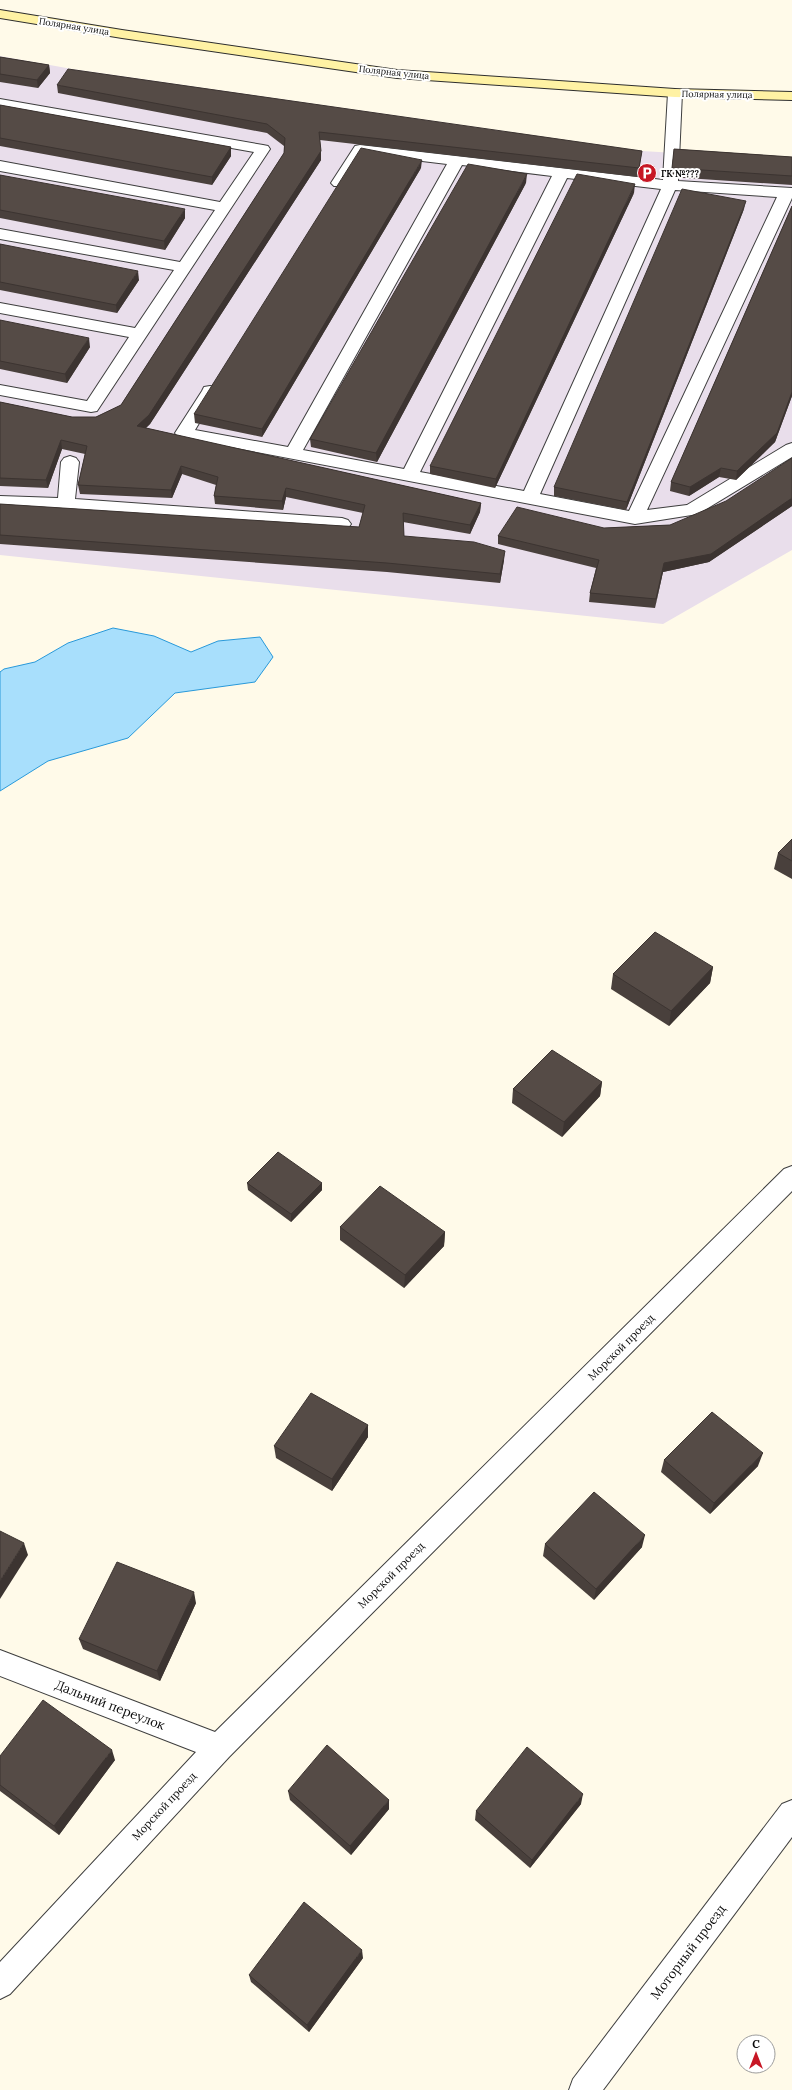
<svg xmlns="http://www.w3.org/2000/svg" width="792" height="2090" viewBox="0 0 792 2090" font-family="Lora,serif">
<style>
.industrial{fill:#e9deeb}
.water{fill:#a8dffc;stroke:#2899da}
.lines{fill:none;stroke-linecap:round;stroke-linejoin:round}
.lane-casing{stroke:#3e3e3e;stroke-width:2}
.street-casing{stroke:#3e3e3e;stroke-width:2}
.secondary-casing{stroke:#2d2d2d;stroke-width:2}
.lane{fill:#fff;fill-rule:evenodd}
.street{fill:#fff;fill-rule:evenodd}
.secondary{fill:#fff2a4;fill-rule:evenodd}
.wall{fill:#49403c}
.shaded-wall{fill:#3c3431}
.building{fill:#554b46;stroke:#3c3431}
.labels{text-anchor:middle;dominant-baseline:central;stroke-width:4;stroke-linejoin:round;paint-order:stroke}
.far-street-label{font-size:9px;fill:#0b0b0b;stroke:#fff}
.far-poi-label{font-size:9px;font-weight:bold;fill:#0b0b0b;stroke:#fff;text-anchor:start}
.street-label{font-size:11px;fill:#0b0b0b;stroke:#fff}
.near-street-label{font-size:13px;fill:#0b0b0b;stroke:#fff}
</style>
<rect width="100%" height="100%" fill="#fffae9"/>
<path class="industrial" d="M0 56 72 69 642 151 792 160V550L663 624 0 555Z"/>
<path class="water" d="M113 628 154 636 191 652 218 641 260 637 273 657 255 682 175 693 128 738 48 761 0 791V672L4 669 35 662 68 643Z"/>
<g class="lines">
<g class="lane-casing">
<g id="lane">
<path d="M675 89 680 90 682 93 678 181 792 188V198L647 510 687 505 786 445 792 443V457L698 514 635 524 178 437 175 433 202 391 204 387 210 386 216 387 218 391 195 430 288 447 447 164 364 154 344 186H334L331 183 355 146 360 145 663 180 668 93 670 90ZM462 165 552 176 404 469 303 450ZM567 178 661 189 524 491 420 472ZM675 190 777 197 629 511 540 494Z"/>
<path d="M0 99 263 145 268 146 270 149 97 411 91 412 0 395V385L87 401 129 337 0 313V303L135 328 174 270 0 239V229L180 262 215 210 0 171V161L220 202 254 152 0 107Z"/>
<path d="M70 456 76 458 79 462 75 499 342 518 348 520 351 524 348 528 342 530 66 510 0 508V496L58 498 61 462 64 458Z"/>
</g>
</g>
<g class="street-casing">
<g id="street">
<path d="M792 1166V1191L229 1757 10 1994 0 1999V1962L196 1752 0 1676V1650L215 1732 784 1169Z"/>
<path d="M792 1800V1837L603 2090H569L573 2079 782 1804Z"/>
</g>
</g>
<g class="secondary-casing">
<path id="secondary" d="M0 10 122 30 397 70 675 89 792 92V100L675 97 397 78 122 38 0 18Z"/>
</g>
<use href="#lane" class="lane"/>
<use href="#street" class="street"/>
<use href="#secondary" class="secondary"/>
</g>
<g class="wall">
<path d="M0 57 49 65 50 73 38 88 0 82Z"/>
<path d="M57 85 642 151 638 177 320 140 321 160 150 424 146 428 481 503 480 512 470 534 403 522 404 536 504 560 500 583 387 572 0 544V504L359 527 363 513 286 497 283 510 215 504 214 496 216 485 182 474 172 498 80 494 78 485 85 454 62 449 48 488 0 486V402L72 417H96L121 405 284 153V146L267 133 58 93Z"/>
<path d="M0 105 231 147V156L212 185 0 146Z"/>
<path d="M674 149 792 157V185L671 177Z"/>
<path d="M421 168 262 437 195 423 194 414Z"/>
<path d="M0 175 185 218 165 250 0 218Z"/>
<path d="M526 183 377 462 311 447 310 439Z"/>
<path d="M634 193 495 488 430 474V466Z"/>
<path d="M792 206V396L775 442 736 480 719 477 689 496 670 491 671 482Z"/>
<path d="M744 209 626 510 554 496V487Z"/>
<path d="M0 244 139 280 117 313 0 290Z"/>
<path d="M0 320 90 347 67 383 0 369Z"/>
<path d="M792 506 709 562 663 572 655 608 589 602 590 593 596 568 498 544V536L604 528 670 525Z"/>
<path d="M792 839V879L774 869 778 853Z"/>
<path d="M713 967 710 983 669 1026 611 989 613 974Z"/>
<path d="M602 1082 600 1096 562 1137 512 1103 513 1089Z"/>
<path d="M247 1183 322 1190 291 1222 248 1190Z"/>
<path d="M340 1227 445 1232 444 1246 404 1288 340 1240Z"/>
<path d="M368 1425V1437L332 1491 276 1458 274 1446Z"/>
<path d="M664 1460 758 1466 710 1514 661 1472Z"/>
<path d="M545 1544 642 1547 594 1600 543 1556Z"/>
<path d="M196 1603 160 1681 83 1649 79 1639Z"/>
<path d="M0 1756 115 1760 59 1835 0 1791Z"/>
<path d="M288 1791 389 1809 351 1855 290 1800Z"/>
<path d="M581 1804 530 1868 475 1820 476 1811Z"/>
<path d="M363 1958 309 2032 251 1982 249 1975Z"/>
</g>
<g class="shaded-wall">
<path d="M49 65 50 73 38 88 37 80Z"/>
<path d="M231 147V156L212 185V177Z"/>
<path d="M321 151V160L150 424 138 435 137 426Z"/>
<path d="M422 160 421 168 262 437V429Z"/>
<path d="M527 174 526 183 377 462 376 453Z"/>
<path d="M635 184 634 193 495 488 496 479Z"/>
<path d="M746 201 744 209 626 510 627 502Z"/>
<path d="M185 209V218L165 250 164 241Z"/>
<path d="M138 271 139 280 117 313 116 305Z"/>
<path d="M89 338 90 347 67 383 65 374Z"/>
<path d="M792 392V396L775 442 736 480 737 471Z"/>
<path d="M61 440 62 449 48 488 46 480Z"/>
<path d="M181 466 182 474 172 498 171 490Z"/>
<path d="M721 468 719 477 689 496 690 487Z"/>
<path d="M286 488V497L283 510 282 501Z"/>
<path d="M792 498V506L709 562 663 572 655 608 664 563Z"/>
<path d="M481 503 480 512 470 534V525Z"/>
<path d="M505 551 504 560 500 583V574Z"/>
<path d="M713 967 710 983 669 1026 671 1011Z"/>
<path d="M602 1082 600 1096 562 1137 564 1122Z"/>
<path d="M322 1183V1190L291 1222V1214Z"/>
<path d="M445 1232 444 1246 404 1288 405 1275Z"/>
<path d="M368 1425V1437L332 1491V1479Z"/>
<path d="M763 1453 758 1466 710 1514 714 1503Z"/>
<path d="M645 1535 642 1547 594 1600 596 1589Z"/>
<path d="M24 1543 28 1555 0 1599V1581Z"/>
<path d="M194 1592 196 1603 160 1681 157 1671Z"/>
<path d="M112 1750 115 1760 59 1835 54 1826Z"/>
<path d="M583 1794 581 1804 530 1868 532 1860Z"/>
<path d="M389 1800V1809L351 1855 350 1846Z"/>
<path d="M362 1950 363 1958 309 2032 307 2025Z"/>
</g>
<g class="building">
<path d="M0 57 49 65 37 80 0 74Z"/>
<path d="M68 69 642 151 639 168 319 132 321 151 149 415 137 426 481 503 470 525 403 513 404 536 474 542 505 551 500 574 387 563 0 535V504L359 527 365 505 286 488 282 501 214 496 218 477 181 466 171 490 78 485 87 446 61 440 46 480 0 478V402L72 417H96L121 405 284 153 285 138 267 124 57 85Z"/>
<path d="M0 105 231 147 212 177 0 138Z"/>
<path d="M361 148 422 160 262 429 194 414Z"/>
<path d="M674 149 792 157V176L672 168Z"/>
<path d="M468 164 527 174 376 453 310 439Z"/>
<path d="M577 174 635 184 496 479 430 466Z"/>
<path d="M0 175 185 209 164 241 0 210Z"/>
<path d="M682 189 746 201 627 502 554 487Z"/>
<path d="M792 206V392L777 433 737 471 721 468 690 487 671 482Z"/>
<path d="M0 244 138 271 116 305 0 282Z"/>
<path d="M0 320 89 338 65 374 0 361Z"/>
<path d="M792 458V498L711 554 664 563 656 599 590 593 599 560 498 536 517 507 604 528 670 525 726 501Z"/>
<path d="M792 839V861L778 853Z"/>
<path d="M655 932 713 967 671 1011 613 974Z"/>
<path d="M552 1050 602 1082 564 1122 513 1089Z"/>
<path d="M278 1152 322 1183 291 1214 247 1183Z"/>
<path d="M380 1186 445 1232 405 1275 340 1227Z"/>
<path d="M311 1393 368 1425 332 1479 274 1446Z"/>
<path d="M712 1412 763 1453 714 1503 664 1460Z"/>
<path d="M594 1492 645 1535 596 1589 545 1544Z"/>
<path d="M0 1531 24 1543 0 1581Z"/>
<path d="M117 1562 194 1592 157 1671 79 1639Z"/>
<path d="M43 1700 112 1750 54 1826 0 1785V1756Z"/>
<path d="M327 1745 389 1800 350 1846 288 1791Z"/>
<path d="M527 1747 583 1794 532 1860 476 1811Z"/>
<path d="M304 1902 362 1950 307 2025 249 1975Z"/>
</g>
<defs>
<g id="parking-disc" transform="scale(1)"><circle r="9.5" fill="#c71725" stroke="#fff"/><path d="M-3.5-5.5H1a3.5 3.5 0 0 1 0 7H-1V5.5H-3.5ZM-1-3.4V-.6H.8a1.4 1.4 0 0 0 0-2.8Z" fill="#fff"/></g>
</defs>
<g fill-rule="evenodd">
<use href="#parking-disc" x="647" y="173"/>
</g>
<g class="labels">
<g class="far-street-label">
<text transform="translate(74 26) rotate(9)">Полярная улица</text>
<text transform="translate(394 72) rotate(6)">Полярная улица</text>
<text transform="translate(717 94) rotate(1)">Полярная улица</text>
</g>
<g class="far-poi-label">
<text x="661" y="173">ГК №???</text>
</g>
<g class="street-label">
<text transform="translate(621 1347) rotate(-45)">Морской проезд</text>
<text transform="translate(391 1575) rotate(-45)">Морской проезд</text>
<text transform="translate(164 1806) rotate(-47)">Морской проезд</text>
</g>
<g class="near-street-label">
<text transform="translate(110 1705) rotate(21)">Дальний переулок</text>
<text transform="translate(688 1952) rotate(-53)">Моторный проезд</text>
</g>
</g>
<g transform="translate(756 2054)"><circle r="19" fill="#ffffff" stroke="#9d9d9d"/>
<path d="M0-3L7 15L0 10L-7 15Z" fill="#c71725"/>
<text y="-6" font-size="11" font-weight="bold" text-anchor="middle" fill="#0b0b0b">С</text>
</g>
</svg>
